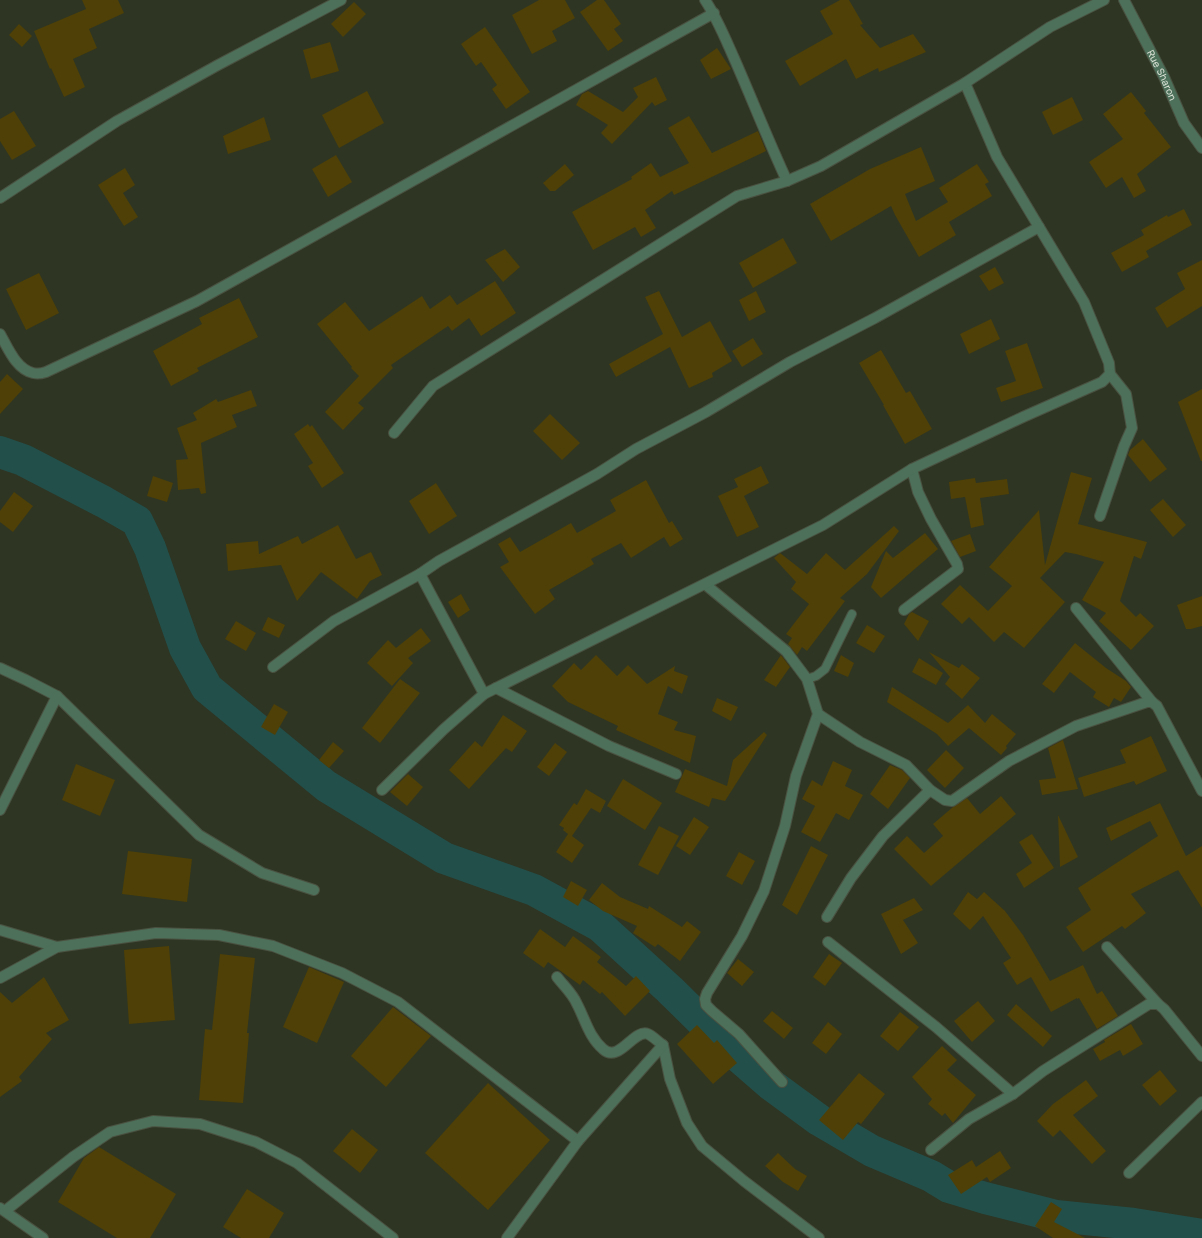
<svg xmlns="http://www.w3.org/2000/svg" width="1202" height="1238" viewBox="0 0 1202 1238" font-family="'Golos Text',sans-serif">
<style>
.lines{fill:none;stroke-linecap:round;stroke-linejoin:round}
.river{stroke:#234f4b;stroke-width:32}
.building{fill:#4e4007}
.service-casing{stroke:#4a5140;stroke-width:10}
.minor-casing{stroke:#4a5140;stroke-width:12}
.service{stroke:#4c705a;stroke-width:8}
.minor{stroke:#4c705a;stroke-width:10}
.labels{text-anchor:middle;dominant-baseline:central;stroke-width:3;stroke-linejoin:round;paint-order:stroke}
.street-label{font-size:10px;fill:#dce1d6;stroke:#242b19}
</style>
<rect width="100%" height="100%" fill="#2e3523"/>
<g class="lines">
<path class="river" d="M0 452 23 460 104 502 137 521 150 548 185 648 207 688 326 786 444 858 534 890 600 926 670 990 732 1051 770 1084 819 1120 872 1151 931 1176 949 1187 985 1198 1056 1216 1134 1224 1202 1235"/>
</g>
<g class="building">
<path d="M82 0H118L124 13 89 29 97 48 73 59 85 87 64 97 51 68 50 69 34 31 86 9Z"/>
<path d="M539 0H565L575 18 552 31 557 41 532 54 512 15Z"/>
<path d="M597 0H604L621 24 614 29 623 41 608 51 580 12Z"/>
<path d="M840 0H849L863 24 860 25 880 48 913 34 926 52 879 72 878 68 856 79 846 59 800 86 785 61 833 34 820 11Z"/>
<path d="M354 2 366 14 343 37 331 24Z"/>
<path d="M19 24 32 36 22 47 9 35Z"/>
<path d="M485 27 530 92 506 109 492 89 497 85 481 62 476 66 461 44Z"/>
<path d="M330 42 339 71 311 79 303 50Z"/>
<path d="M717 48 731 69 711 79 700 60Z"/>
<path d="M656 77 667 100 655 106 652 102 612 144 601 133 608 125 576 105 582 94 588 91 623 112 638 97 633 88Z"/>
<path d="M367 91 384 123 339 148 322 115Z"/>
<path d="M1131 92 1146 111 1144 113 1171 147 1137 174 1146 191 1134 198 1122 177 1106 188 1089 162 1123 139 1103 114Z"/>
<path d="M1072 97 1083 120 1053 135 1042 112Z"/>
<path d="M14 111 36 146 12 160 0 141V119Z"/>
<path d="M689 116 712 153 758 131 766 151 674 195 672 191 645 210 656 228 641 237 635 227 593 250 572 212 632 179 631 177 651 163 660 177 689 163 668 128Z"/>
<path d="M264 117 271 140 228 154 223 136Z"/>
<path d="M921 147 935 181 905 194 916 221 948 202 939 188 977 164 989 182 985 184 992 196 949 222 956 235 919 257 895 215 891 206 831 241 810 204 870 169Z"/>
<path d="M336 155 352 182 328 197 312 169Z"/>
<path d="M565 164 574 175 555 191H550L543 183Z"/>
<path d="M125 168 135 185 123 193 138 217 124 226 98 185Z"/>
<path d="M1184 209 1192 225 1146 251 1149 257 1122 272 1111 253 1144 235 1141 230 1167 215 1168 217Z"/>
<path d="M783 238 797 263 753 288 739 263Z"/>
<path d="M505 249 520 267 503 282 485 260Z"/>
<path d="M1202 260V306L1167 328 1155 308 1185 289 1177 273Z"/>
<path d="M995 267 1004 283 989 291 979 276Z"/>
<path d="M39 273 59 313 26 330 6 289Z"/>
<path d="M495 281 516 313 481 336 469 318 452 331 448 326 391 365 393 368 358 403 364 408 343 430 325 412 359 376 351 368 352 367 317 324 345 302 369 331 422 296 430 309 450 295 457 305Z"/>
<path d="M659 291 682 337 710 321 732 361 712 373 713 377 689 388 670 347 616 377 609 364 663 334 645 297Z"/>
<path d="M756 291 766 312 749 321 739 300Z"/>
<path d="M239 298 258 337 197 368 199 371 171 386 153 351 202 324 199 318Z"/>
<path d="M991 319 1000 339 969 354 960 334Z"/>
<path d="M753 338 763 354 742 367 732 351Z"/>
<path d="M1027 343 1043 388 1001 402 996 388 1016 381 1005 351Z"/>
<path d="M881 350 906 393 910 391 932 429 905 444 883 405H884L859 363Z"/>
<path d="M7 374 23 389 0 414V382Z"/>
<path d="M1202 389V461H1201L1178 402Z"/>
<path d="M251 390 257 406 232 415 237 427 201 443 206 493 201 494 199 488 178 490 176 460 188 459 177 428 197 420 193 413 216 399 218 402Z"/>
<path d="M550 414 580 443 562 460 533 431Z"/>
<path d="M308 424 310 427 312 425 344 473 322 488 308 466 313 463 294 434Z"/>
<path d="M1143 439 1167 469 1150 482 1128 455 1130 450Z"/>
<path d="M761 466 769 483 744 496 759 527 737 537 718 496 738 487 734 479Z"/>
<path d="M1071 472 1092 478 1078 524 1147 542 1141 559 1134 556 1120 601 1136 617 1140 613 1154 626 1131 650 1099 621 1106 613 1082 600 1104 562 1076 554 1065 552 1040 578 1065 602 1024 648 1004 632 994 642 969 617 962 624 941 604 960 585 988 611 1012 586 989 567 1039 510 1045 565Z"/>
<path d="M153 476 173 483 167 502 147 496Z"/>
<path d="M975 478 976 483 1007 479 1009 494 980 498 984 525 971 528 965 497 951 499 949 482Z"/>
<path d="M646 480 669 523 672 521 683 539 670 547 664 537 631 558 621 543 591 559 594 564 549 590 555 599 535 614 500 567 509 562 498 544 510 537 520 552 571 523 577 533 616 511 610 500Z"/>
<path d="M436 483 457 516 429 534 409 501Z"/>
<path d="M14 492 33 506 13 532 0 522V511Z"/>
<path d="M1163 499 1186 525 1173 537 1150 510Z"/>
<path d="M338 525 356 559 371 552 382 575 370 581 357 599 321 572 297 601 281 565 228 571 226 544 258 541 259 554 298 536 302 544Z"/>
<path d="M894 526 899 531 867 574 840 598 845 601 807 651 802 647 797 655 788 644 792 638 786 634 809 604 791 589 796 582 774 558 780 553 807 574 826 553 845 570Z"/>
<path d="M925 533 938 549 881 598 871 587 886 551 893 558Z"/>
<path d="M970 534 976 551 960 557 951 541Z"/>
<path d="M461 594 470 610 458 618 448 602Z"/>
<path d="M1202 596V626L1191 629H1186L1177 605Z"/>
<path d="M912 612 929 621 918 641 904 624 909 614Z"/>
<path d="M268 617 285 625 279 638 262 630Z"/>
<path d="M236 621 256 633 246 651 225 639Z"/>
<path d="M867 625 885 636 874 653 856 643Z"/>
<path d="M421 628 431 641 408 658 413 663 392 686 367 663 388 640 396 648Z"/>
<path d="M1075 643 1106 668 1126 681 1131 687 1121 702 1114 698 1109 707 1093 697 1096 692 1070 672 1054 693 1042 684Z"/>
<path d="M929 652 959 668 962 664 980 678 962 699 945 684 950 677Z"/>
<path d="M596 655 617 676 628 665 647 684 675 666 674 671 688 676 682 694 668 686 658 714 678 722 674 730 696 736 690 763 616 730 618 726 568 702 552 686 574 663 581 670Z"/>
<path d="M781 655 790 667 776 687 764 680Z"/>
<path d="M841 655 854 663 848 677 834 671Z"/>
<path d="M919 658 943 673 936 685 912 672Z"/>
<path d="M400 679 420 693 380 743 362 728Z"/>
<path d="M892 687 948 723 968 705 985 723 992 714 1016 734 1006 746 1007 748 1001 755 969 728 948 746 937 734 887 702Z"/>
<path d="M717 698 738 707 731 721 712 711Z"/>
<path d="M274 704 288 712 275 735 261 727Z"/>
<path d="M503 715 527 731 512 752 506 748 469 789 449 770 475 741 482 747Z"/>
<path d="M764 732 767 735 725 801 712 798 709 807 675 792 685 769 727 786 733 760Z"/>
<path d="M1151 736 1167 771 1136 785 1134 781 1084 797 1078 778 1126 763 1120 750Z"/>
<path d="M1063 740 1078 789 1042 795 1039 780 1056 778 1048 748Z"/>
<path d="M333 742 344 751 329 768 319 760Z"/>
<path d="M555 743 567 752 549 776 537 767Z"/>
<path d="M946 750 964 768 945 788 927 770Z"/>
<path d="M833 761 852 770 845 786 863 795 849 820 836 813 820 842 801 832 815 806 802 799 812 780 822 786Z"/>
<path d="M76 764 115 780 100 816 62 800Z"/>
<path d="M890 765 902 770 910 778 888 809 870 794Z"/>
<path d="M408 774 423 787 407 806 390 792Z"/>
<path d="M623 779 662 803 645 830 607 806Z"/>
<path d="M586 789 606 801 600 813 591 808 572 836 584 845 572 863 556 852 568 834 563 830 564 828 559 825 574 803 577 805Z"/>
<path d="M1001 796 1016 814 931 886 894 849 907 836 924 853 943 836 933 824 953 807 967 798 980 814Z"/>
<path d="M1160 803 1186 856 1202 846V908L1178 870 1131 894 1146 913 1125 929 1122 926 1083 952 1066 927 1091 910 1078 888 1158 836 1150 821 1111 841 1106 828Z"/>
<path d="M1058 815 1078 857 1060 867Z"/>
<path d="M694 817 709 827 690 855 676 846Z"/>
<path d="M659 826 679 836 658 875 638 865Z"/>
<path d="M1032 834 1054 868 1024 888 1016 874 1032 863 1019 842Z"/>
<path d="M811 846 828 855 797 915 782 905Z"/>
<path d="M128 851 192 859 187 902 122 894Z"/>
<path d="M739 852 755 861 742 885 726 876Z"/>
<path d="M571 881 587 890 578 906 563 897Z"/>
<path d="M602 883 620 897 648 909 649 906 682 927 687 921 701 932 680 961 658 944 655 947 633 933 637 926 603 911 589 900Z"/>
<path d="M968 892 977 899 984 892 1005 911 1023 935 1050 981 1083 965 1097 994 1102 991 1118 1016 1097 1029 1079 998 1077 999V998L1051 1012 1031 977 1017 985 1003 963 1011 958 983 916 970 930 953 914Z"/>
<path d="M914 898 923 910 903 920 918 943 901 954 881 914Z"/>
<path d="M540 929 565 947 573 936 601 957 597 962 626 986 636 976 650 991 625 1016 602 992 600 994 583 980 580 985 548 962 544 968 523 953Z"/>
<path d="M169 946 175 1020 129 1024 124 950Z"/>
<path d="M220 954 255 958 247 1033H249L243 1103 199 1100 205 1029 212 1030Z"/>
<path d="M829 954 842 963 825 986 813 977Z"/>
<path d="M738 959 754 972 742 986 727 973Z"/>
<path d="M309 967 344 982 317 1043 283 1027Z"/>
<path d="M44 977 69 1020 46 1033 52 1039 19 1077 22 1081 0 1097V992L12 1003Z"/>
<path d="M978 1001 995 1021 972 1042 954 1021Z"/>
<path d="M1016 1004 1052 1036 1043 1047 1007 1015Z"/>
<path d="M393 1007 431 1036 386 1087 351 1056Z"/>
<path d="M772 1011 793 1028 784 1039 763 1021Z"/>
<path d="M900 1012 919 1027 898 1051 880 1036Z"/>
<path d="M828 1022 842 1034 826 1054 812 1043Z"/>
<path d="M1131 1024 1143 1044 1123 1056 1120 1050 1100 1061 1093 1049 1105 1042 1104 1040Z"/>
<path d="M697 1025 714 1043 717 1040 737 1063 713 1084 677 1044Z"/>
<path d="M942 1046 957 1060 947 1070 976 1095 953 1123 945 1113 942 1116 928 1104 932 1099 912 1077Z"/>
<path d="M1160 1070 1177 1091 1160 1106 1142 1085Z"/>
<path d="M859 1073 885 1094 861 1124 858 1122 843 1140 819 1120Z"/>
<path d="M1086 1080 1098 1096 1073 1115 1106 1151 1092 1164 1060 1130 1053 1137 1037 1121 1053 1104Z"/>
<path d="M488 1083 550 1140 488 1210 425 1153Z"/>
<path d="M352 1129 378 1150 360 1173 333 1151Z"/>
<path d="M99 1147 176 1194 150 1238H117L58 1202 84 1158Z"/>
<path d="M1000 1151 1011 1168 990 1182 987 1177 961 1194 948 1175 972 1160 976 1167Z"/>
<path d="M778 1153 795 1169 807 1176 798 1191 783 1182 765 1166Z"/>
<path d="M247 1189 284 1213 269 1238H241L223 1227Z"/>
<path d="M1051 1202 1062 1209 1054 1222 1085 1238H1053L1035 1226Z"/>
</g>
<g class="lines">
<g class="service-casing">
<path id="service" d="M807 679 816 676 825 669 852 614"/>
</g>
<g class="minor-casing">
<g id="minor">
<path d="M705 0C717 18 725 38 734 58 752 99 768 140 787 181"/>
<path id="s1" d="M1124 0 1164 77 1184 123 1202 148"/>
<path d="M965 83 997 157 1084 302 1109 363 1110 374 1126 394 1132 428 1124 446 1100 516"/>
<path d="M0 198 117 121 218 65 341 0"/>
<path d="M0 334C8 348 16 369 33 373 37 374 43 373 46 372L197 301 714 13"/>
<path d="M394 433 433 386 737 196 787 181 821 166 965 83 1050 27 1104 0"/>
<path d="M420 574 484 694"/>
<path d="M706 585 786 651 807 679 818 714 796 776 785 826 764 891 742 936 707 993 705 999 706 1005 712 1011 739 1034 782 1082"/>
<path d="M1076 608 1152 702"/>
<path d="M904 610 954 572 958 569 957 564 931 519 918 492 912 469"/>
<path d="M273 667 334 621 420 574 439 561 597 474 636 449 706 412 790 362 875 318 1039 227"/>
<path d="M0 668 26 680 57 696 199 835 262 873 314 890"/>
<path d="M496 688 609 746 676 774"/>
<path d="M818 714 860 742 906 765 930 790 945 800 952 801 1009 761 1076 726 1147 702H1152L1157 706 1202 791"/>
<path d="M382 790 444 729 484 694 823 525 912 469 1023 417 1102 382 1110 374"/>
<path d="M0 810 57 696"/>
<path d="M827 917 851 878 883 836 930 790"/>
<path d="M0 930 57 947"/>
<path d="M828 942 936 1027 1013 1094"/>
<path d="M1107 947 1158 1004"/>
<path d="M557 977C563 985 573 994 577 1004 585 1019 589 1037 603 1049 619 1064 634 1028 648 1034 653 1036 658 1042 663 1045L670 1079 687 1123 702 1146 744 1181 819 1238"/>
<path d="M0 978 57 947 156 933 219 935 273 946 342 973 398 1002 578 1141"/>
<path d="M931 1150 969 1119 1013 1094 1043 1071 1149 1004H1158L1164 1009 1202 1056"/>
<path d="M1129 1173 1202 1102"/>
<path d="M0 1208 43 1238"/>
<path d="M5 1211 73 1157 110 1132 153 1121 200 1124 256 1142 297 1163 393 1238"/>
<path d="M507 1238 578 1141 663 1045"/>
</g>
</g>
<use href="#service" class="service"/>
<use href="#minor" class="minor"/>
</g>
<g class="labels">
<g class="street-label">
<text stroke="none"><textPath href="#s1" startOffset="84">Rue Sharon</textPath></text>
</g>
</g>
</svg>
